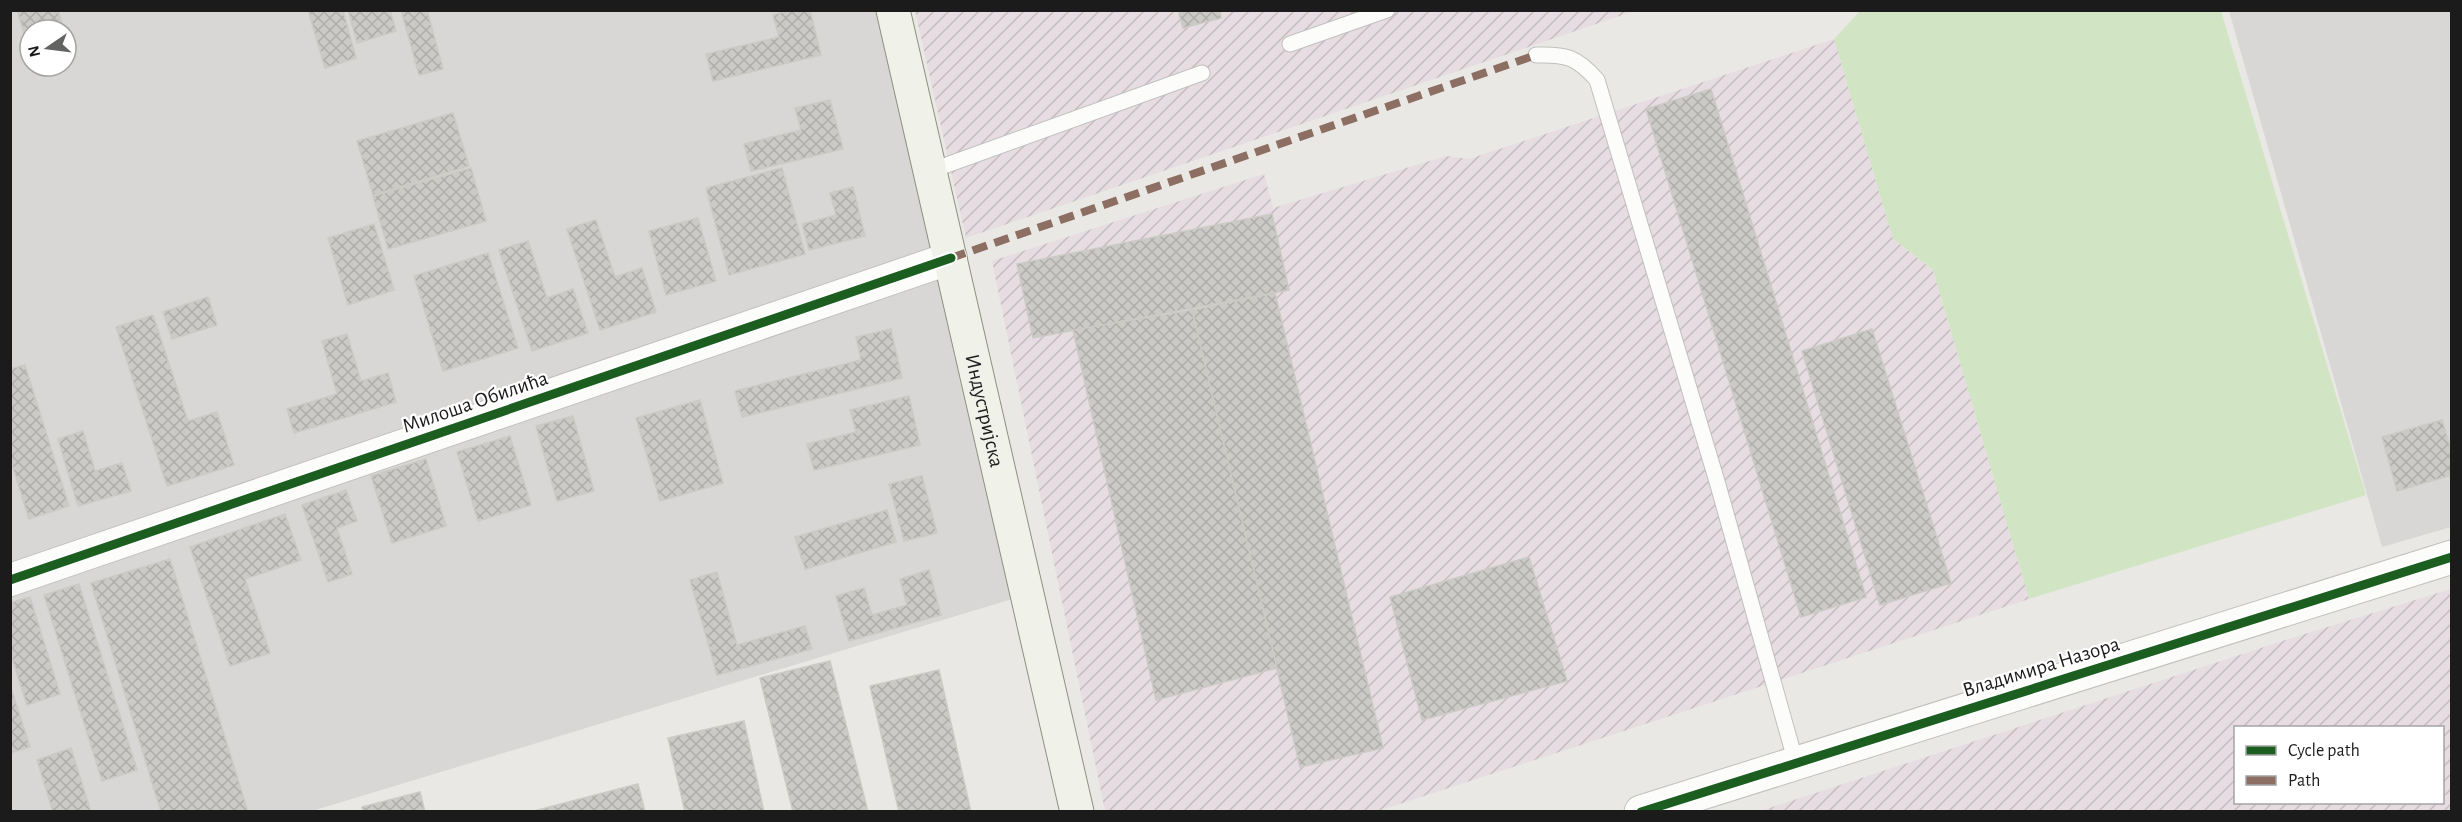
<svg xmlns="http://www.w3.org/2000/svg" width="2462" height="822" viewBox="0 0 2462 822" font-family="'Alegreya Sans',sans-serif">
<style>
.residential{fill:#d8d7d5;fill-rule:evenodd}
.industrial{fill:url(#industrial-furrows);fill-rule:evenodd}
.grass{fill:#d1e5c4}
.building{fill:url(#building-cross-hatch);stroke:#cccac5;stroke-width:1.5}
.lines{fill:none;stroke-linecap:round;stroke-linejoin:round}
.service-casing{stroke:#c0c0be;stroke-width:17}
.minor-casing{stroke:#c0c0be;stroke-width:34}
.tertiary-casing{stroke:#c0c0be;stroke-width:35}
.secondary-casing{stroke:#8d917e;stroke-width:35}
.service{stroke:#fcfcfb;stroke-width:15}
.minor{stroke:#fcfcfb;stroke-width:32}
.tertiary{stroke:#fcfcfb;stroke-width:33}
.secondary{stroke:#f0f1e9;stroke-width:33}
.quiet{stroke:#8d6e63;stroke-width:8;stroke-dasharray:15 8;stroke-linecap:butt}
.cycleway-casing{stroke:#fff;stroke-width:13}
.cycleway{stroke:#1b5e20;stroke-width:9}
.labels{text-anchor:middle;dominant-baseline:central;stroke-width:4.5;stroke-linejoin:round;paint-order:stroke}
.street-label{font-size:21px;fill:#1b1b1b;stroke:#fff}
</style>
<defs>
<pattern id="industrial-furrows" width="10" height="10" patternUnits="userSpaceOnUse" patternTransform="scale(1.5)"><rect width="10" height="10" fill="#e6dce1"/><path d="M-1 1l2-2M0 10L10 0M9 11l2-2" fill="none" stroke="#c5bcc0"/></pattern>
<pattern id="building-cross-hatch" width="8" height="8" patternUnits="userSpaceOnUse" patternTransform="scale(1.5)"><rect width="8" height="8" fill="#cccac7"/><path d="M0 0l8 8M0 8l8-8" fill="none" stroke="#afadaa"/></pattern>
</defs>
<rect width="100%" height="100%" fill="#e9e8e4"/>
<g class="residential">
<path d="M10 11H903L1035 592 312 811H11ZM30 30H66V66H30Z"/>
<path d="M2229 11H2451V527L2382 547Z"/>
</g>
<g class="industrial">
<path d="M915 10 1634 11 966 238Z"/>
<path d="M1834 39 1893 239 1933 270 2029 599 1378 811H1105L992 261 1264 174 1273 208 1446 156 1469 159Z"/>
<path d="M2451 589V811H1760L2295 637ZM2236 728H2442V802H2236Z"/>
</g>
<path class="grass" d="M1861 10 2221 11 2366 495 2029 599 1933 270 1893 239 1834 39Z"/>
<g class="building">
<path d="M17 10H58L64 30H30V53Z"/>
<path d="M308 10H343L356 58 325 68Z"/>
<path d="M348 10H390L396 31 357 43Z"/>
<path d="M401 10H427L443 69 419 75Z"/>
<path d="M790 10H810L821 55 713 81 706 54 779 37 773 15Z"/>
<path d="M1178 10H1220L1221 18 1183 28Z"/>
<path d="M66 35 73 56 66 58Z"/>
<path d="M1711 89 1866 597 1801 617 1646 109Z"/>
<path d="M830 100 843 149 751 171 744 144 801 130 795 108Z"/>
<path d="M453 113 469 166 373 195 357 141Z"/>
<path d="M471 168 486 221 388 249 373 196Z"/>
<path d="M782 168 805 254 729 275 706 188Z"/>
<path d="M853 187 865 236 809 250 802 224 836 215 830 193Z"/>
<path d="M1272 214 1289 290 1033 338 1017 264Z"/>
<path d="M698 218 716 281 666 295 649 231Z"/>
<path d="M596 220 615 277 642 268 656 312 600 330 567 229Z"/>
<path d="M374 224 394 290 348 305 328 238Z"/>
<path d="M528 241 547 298 573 289 588 333 532 351 499 250Z"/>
<path d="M488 253 518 348 443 371 414 276Z"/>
<path d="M1275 293 1383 748 1300 767 1192 310Z"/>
<path d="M208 297 217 325 172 339 163 312Z"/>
<path d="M1192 310 1277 668 1156 700 1073 330Z"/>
<path d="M153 315 188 421 217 412 234 465 167 486 116 327Z"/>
<path d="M891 329 902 378 742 417 735 391 861 360 856 337Z"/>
<path d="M1872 329 1951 583 1880 605 1802 351Z"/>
<path d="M347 334 361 381 388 373 396 402 294 433 287 409 337 394 322 341Z"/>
<path d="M25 365 69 506 29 519 10 458V369Z"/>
<path d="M909 396 920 445 814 470 807 444 856 432 850 410Z"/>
<path d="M700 400 723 483 660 501 636 418Z"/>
<path d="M573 416 594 491 557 501 536 426Z"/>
<path d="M2442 420 2452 453V475L2397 491 2382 437Z"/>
<path d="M83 431 95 471 122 463 131 491 78 506 58 439Z"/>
<path d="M510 436 531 505 478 521 457 452Z"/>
<path d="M426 459 446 526 392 543 371 476Z"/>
<path d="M922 476 937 533 904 541 889 484Z"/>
<path d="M346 490 357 521 337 528 352 574 328 582 302 505Z"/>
<path d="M887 510 896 542 805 569 795 537Z"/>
<path d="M285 514 301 560 245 579 270 653 230 666 190 547Z"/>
<path d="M1529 557 1567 681 1422 720 1390 597Z"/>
<path d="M170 559 248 812H161L91 583Z"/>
<path d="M929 570 941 615 849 641 836 596 864 588 872 615 907 605 900 579Z"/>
<path d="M717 572 737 645 805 626 812 649 717 675 690 580Z"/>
<path d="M79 584 137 770 102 781 44 595Z"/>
<path d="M30 597 60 694 27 705 10 652V603Z"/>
<path d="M830 661 868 812H793L760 678Z"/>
<path d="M939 670 971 812H899L870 686Z"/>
<path d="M10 685 30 747 10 753Z"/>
<path d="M744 721 764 812H685L668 738Z"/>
<path d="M71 748 91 812H53L37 760Z"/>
<path d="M638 784 645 812H530Z"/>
<path d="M420 792 425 812H363L362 807Z"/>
</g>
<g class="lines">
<g class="service-casing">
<g id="service">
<path d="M1290 44 1387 10"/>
<path d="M1536 55C1566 54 1577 57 1597 80L1718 485 1796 763"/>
<path d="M930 171 1202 73"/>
</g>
</g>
<g class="minor-casing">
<path id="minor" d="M10 580 951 258"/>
</g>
<g class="tertiary-casing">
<path id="tertiary" d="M1641 812 2452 557"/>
</g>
<g class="secondary-casing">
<g id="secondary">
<path id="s1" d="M893 10 1077 812"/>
</g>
</g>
<use href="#service" class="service"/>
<use href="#minor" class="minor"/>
<use href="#tertiary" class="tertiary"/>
<use href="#secondary" class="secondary"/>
<path class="quiet" d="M951 258 1536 55"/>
<g class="cycleway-casing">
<g id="cycleway">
<path d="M10 580 951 258"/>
<path d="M1641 812 2452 557"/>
</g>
</g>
<use href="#cycleway" class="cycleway"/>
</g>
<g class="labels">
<g class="street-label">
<text transform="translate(475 402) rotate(-19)">Милоша Обилића</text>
<text stroke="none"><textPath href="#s1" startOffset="411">Индустријска</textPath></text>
<text transform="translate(2041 667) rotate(-17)">Владимира Назора</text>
</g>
</g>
<rect width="2462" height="822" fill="none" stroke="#1b1b1b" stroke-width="24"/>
<rect x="2234" y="726" width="210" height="78" fill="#ffffff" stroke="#a4a4a4" stroke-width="1.5"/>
<rect x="2246" y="746" width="30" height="9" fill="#1b5e20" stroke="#a4a4a4" stroke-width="1.5"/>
<text x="2288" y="756" font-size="18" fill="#1b1b1b">Cycle path</text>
<rect x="2246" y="776" width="30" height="9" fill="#8d6e63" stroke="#a4a4a4" stroke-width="1.5"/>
<text x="2288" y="786" font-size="18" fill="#1b1b1b">Path</text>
<g transform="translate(48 48) rotate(256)"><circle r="28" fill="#ffffff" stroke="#a4a4a4" stroke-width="1.5"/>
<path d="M0-4.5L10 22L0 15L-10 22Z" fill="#636361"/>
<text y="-9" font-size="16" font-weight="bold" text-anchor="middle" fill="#1b1b1b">N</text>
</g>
</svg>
